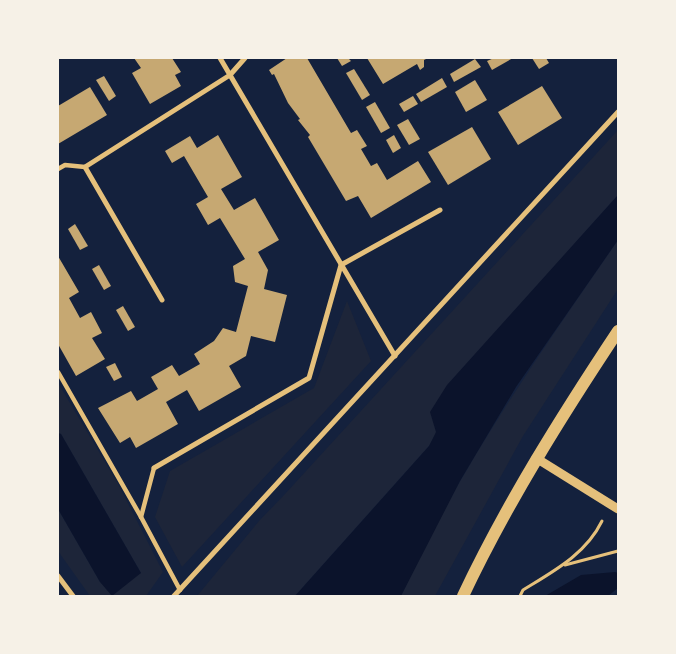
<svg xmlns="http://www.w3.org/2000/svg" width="676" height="654" viewBox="0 0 676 654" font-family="Literata,serif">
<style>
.green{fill:#1d2539}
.water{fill:#0b132b}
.building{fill:#c6a872}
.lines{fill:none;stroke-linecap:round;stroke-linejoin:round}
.path{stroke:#e5c07b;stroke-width:3}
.pedestrian{stroke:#e5c07b;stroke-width:4.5}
.minor{stroke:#e5c07b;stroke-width:5}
.tertiary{stroke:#e5c07b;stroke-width:9}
.primary{stroke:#e5c07b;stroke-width:12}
</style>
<rect width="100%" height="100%" fill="#14213d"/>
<g class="green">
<path d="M618 130V195L498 330 429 446 295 596H197L259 521 285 494Z"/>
<path d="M618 240V289L523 436 435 596H401C458 469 539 355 618 240Z"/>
<path d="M347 301 371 361 182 567 155 517 170 471 314 388Z"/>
<path d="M58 383 117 482 163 572 146 596H90L58 551V509L100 582 141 573 61 434 58 433Z"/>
</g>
<g class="water">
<path d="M618 195V240L516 387 460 481 401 596H295L429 446 436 432 430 412 447 385Z"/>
<path d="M58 433 61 434 141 573 112 596 100 582 58 509Z"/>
<path d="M615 572 618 573V588L608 596H545L581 575Z"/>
</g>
<g class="building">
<path d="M134 58H172L181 72 175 75 181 86 150 104 132 73 141 68Z"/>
<path d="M287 58H307L351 133 357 130 367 146 361 149 371 166 377 163 387 180 418 161 431 182 371 218 358 196 346 201 308 137 310 135 298 120 300 119 288 103 274 74 272 75 269 70Z"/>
<path d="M337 58H348L351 61 342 66Z"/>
<path d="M367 58H428L424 60V67L420 70 417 64 383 84Z"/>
<path d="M494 58H513L492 70 487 61Z"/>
<path d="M532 58H546L549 63 539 69Z"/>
<path d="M475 59 481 67 454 82 450 74Z"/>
<path d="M354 69 370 95 362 100 346 73Z"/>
<path d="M104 76 116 96 109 101 96 80Z"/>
<path d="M442 78 447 87 421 102 416 94Z"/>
<path d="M475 80 487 100 466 112 455 92Z"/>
<path d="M542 86 562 118 518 145 498 112Z"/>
<path d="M90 87 107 115 58 144V106Z"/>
<path d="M413 96 418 104 404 112 399 104Z"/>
<path d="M375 102 390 128 381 133 366 107Z"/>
<path d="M408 119 420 139 409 145 397 125Z"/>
<path d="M472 127 491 159 448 185 428 152Z"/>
<path d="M218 135 242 177 221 189 234 210 255 198 279 240 258 252 268 270 264 289 287 295 275 342 251 336 246 356 229 366 241 387 199 411 187 390 166 402 178 424 136 448 130 437 120 443 98 408 131 391 137 401 158 389 151 377 172 365 179 376 200 364 194 354 214 341 223 328 236 332 248 286 235 282 233 266 245 259 220 218 208 225 196 204 208 197 184 156 172 163 165 151 190 136 197 148Z"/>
<path d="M394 135 401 148 393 153 386 140Z"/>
<path d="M75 224 88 246 80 250 68 229Z"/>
<path d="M58 256 79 292 69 298 80 318 91 312 102 333 92 338 105 359 76 376 58 344Z"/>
<path d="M99 265 111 286 104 290 92 269Z"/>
<path d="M123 306 135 327 128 331 116 310Z"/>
<path d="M115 363 122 377 114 381 106 367Z"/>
</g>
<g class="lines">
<g class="path">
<path d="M565 565 618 551"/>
<path d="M520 596 523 590C554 571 586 554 602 521"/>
</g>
<g class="pedestrian">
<path d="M58 169 65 165 85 167"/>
<path d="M58 372 141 517 180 590"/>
<path d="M141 517 154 468"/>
</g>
<g class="minor">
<path d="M220 58 395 356"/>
<path d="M162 300 85 167 230 75 245 58"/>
<path d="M154 468 309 378 341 265 440 210"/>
<path d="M58 576 73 596"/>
<path d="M174 596 618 112"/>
</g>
<path class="tertiary" d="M536 458 618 509"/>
<path class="primary" d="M463 596C507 503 561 417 618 331"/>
</g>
<rect width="676" height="654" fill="none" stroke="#f6f1e7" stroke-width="118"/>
</svg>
